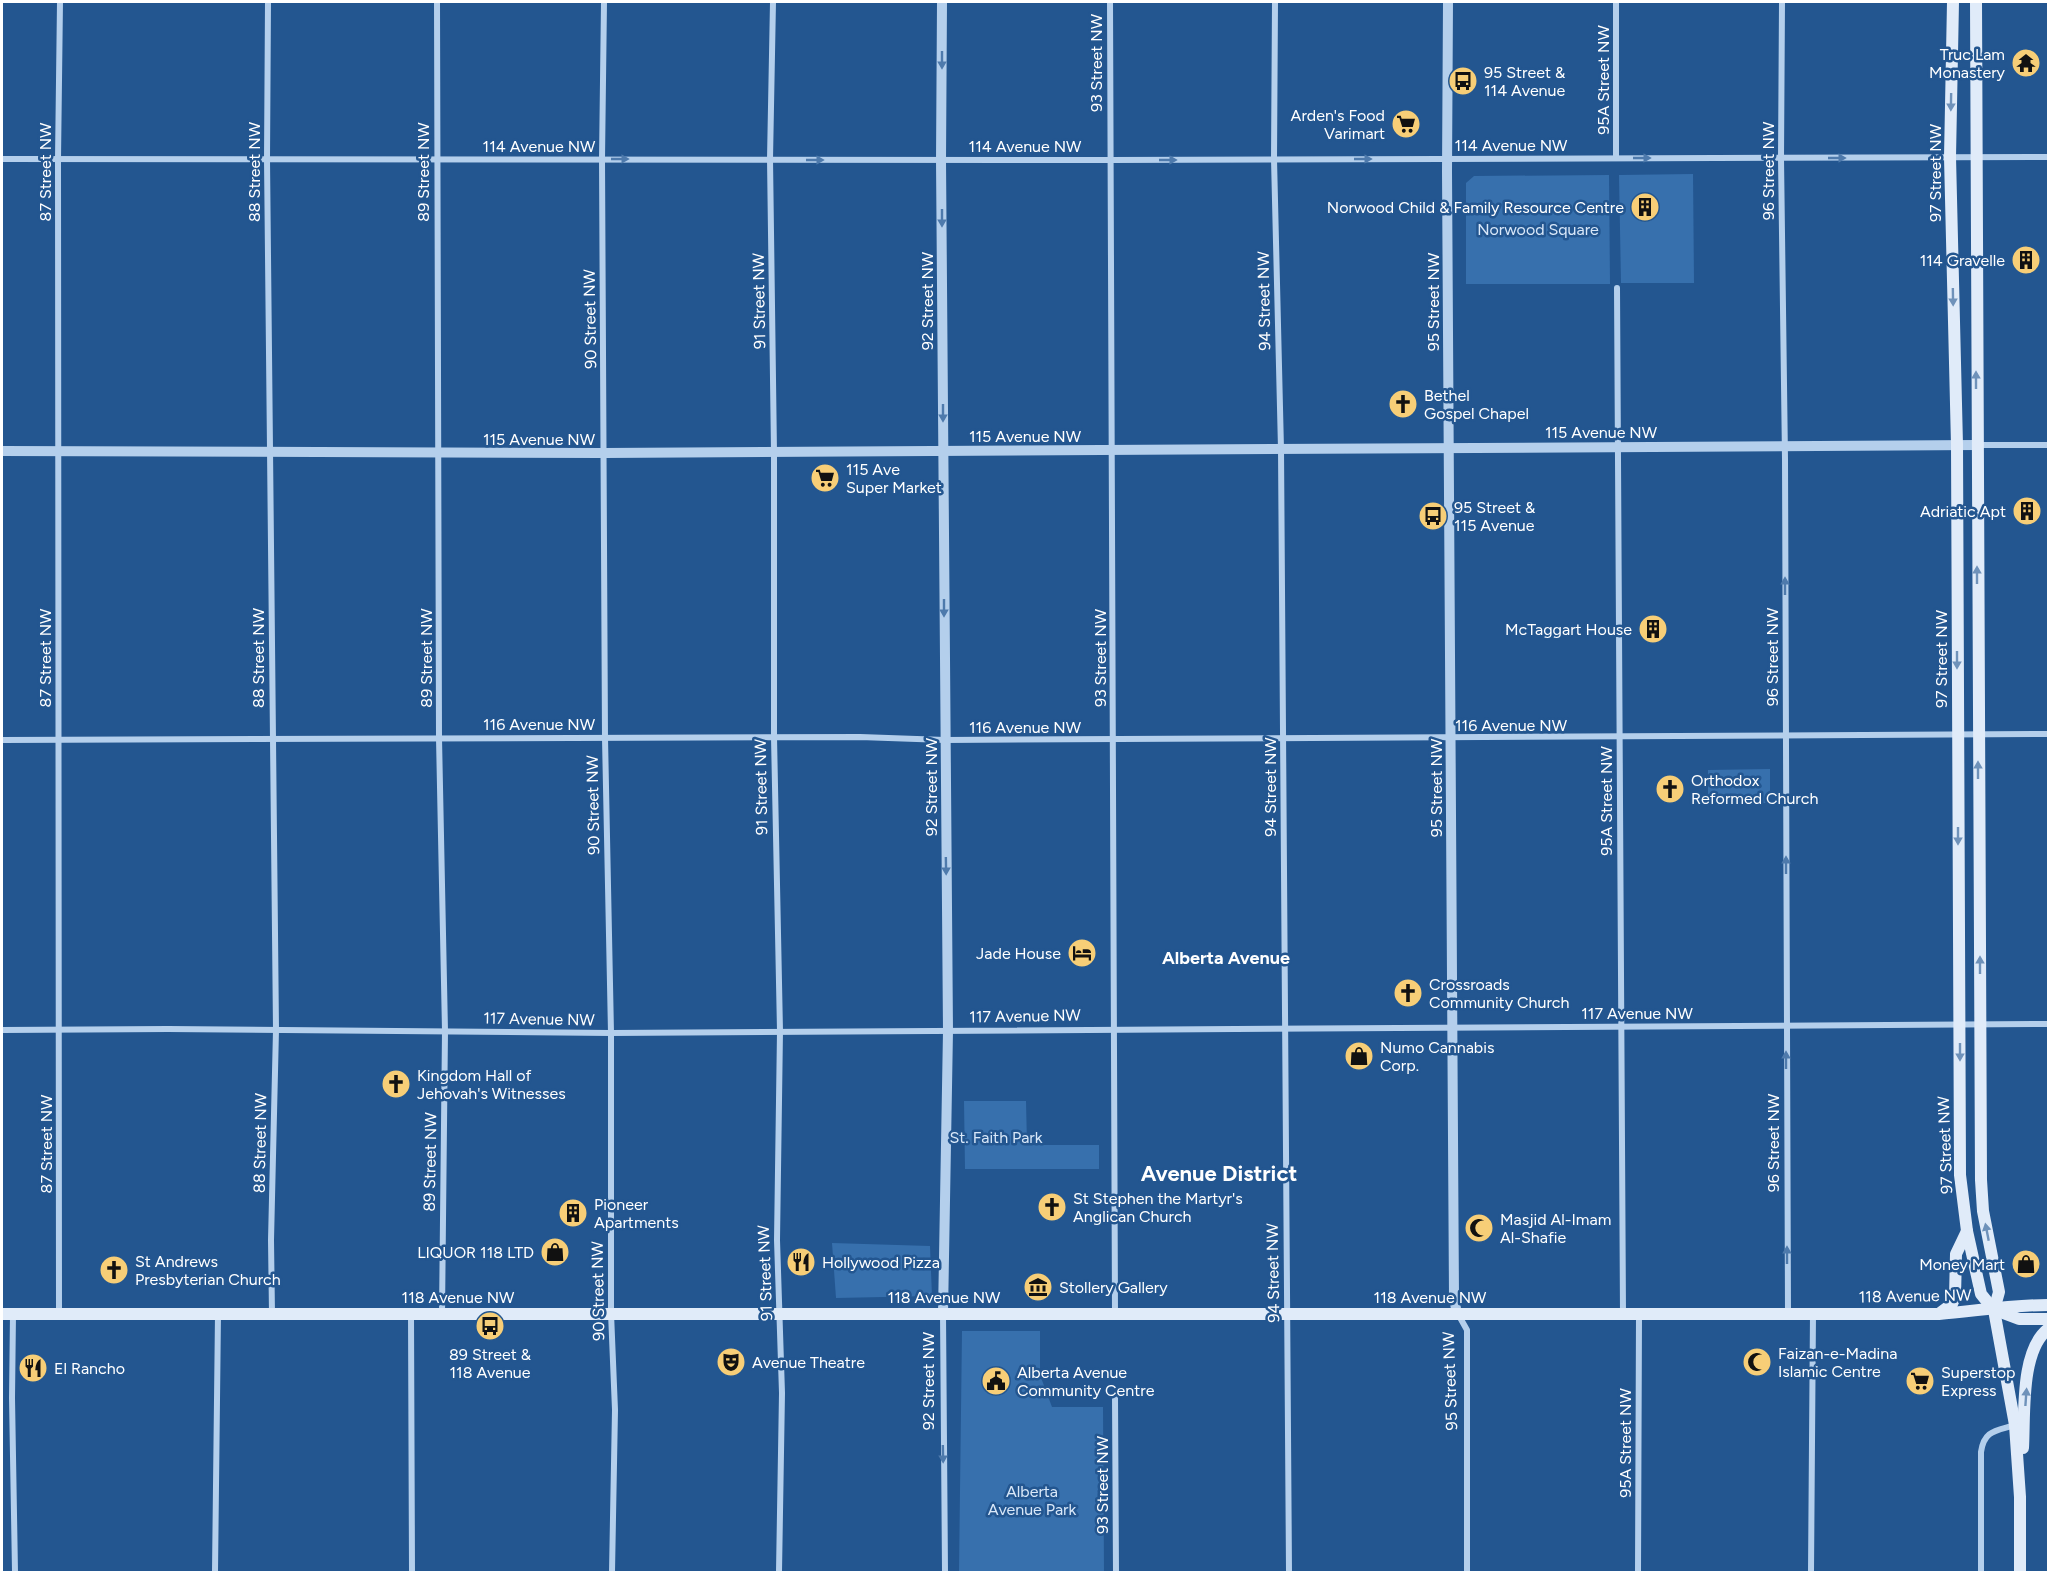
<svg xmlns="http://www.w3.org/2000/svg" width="2050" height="1574" viewBox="0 0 2050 1574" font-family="Figtree,sans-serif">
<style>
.green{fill:#3770ad}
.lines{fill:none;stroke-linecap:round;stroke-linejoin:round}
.minor{stroke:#b4cfec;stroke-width:6}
.tertiary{stroke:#b4cfec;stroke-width:10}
.secondary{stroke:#e0ebf9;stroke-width:12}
.oneway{fill:#4e7aac}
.oneway2{fill:#6f92ba}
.labels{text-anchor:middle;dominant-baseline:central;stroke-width:5;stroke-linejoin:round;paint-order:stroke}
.poi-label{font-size:16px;fill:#fff;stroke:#235690;text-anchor:start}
.street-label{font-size:16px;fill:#fff;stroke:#235690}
.park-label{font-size:16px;fill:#d9e8f9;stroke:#235690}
.neighbourhood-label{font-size:18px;font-weight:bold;fill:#fff;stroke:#235690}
.district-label{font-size:22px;font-weight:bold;fill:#fff;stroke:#235690}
</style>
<rect width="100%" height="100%" fill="#235690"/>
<g class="green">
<path d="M1693 174 1694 283H1621L1619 175Z"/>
<path d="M1609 175 1610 284H1466V183L1474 176Z"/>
<path d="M1770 769V803L1708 804V770Z"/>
<path d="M964 1101H1026L1027 1145H1099V1169H965Z"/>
<path d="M832 1243 930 1246 932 1296 836 1298Z"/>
<path d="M962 1331H1040V1375L1052 1407H1103L1104 1572H959Z"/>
</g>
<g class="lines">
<g class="minor">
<path d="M268 2 267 159 276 1030 271 1240 272 1314"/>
<path d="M437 2 439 738 445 1031 442 1314"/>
<path d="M604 2 602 159 605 738 611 1033V1313L615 1410 612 1572"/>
<path d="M773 2 770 159 774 452V737L780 1031 777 1240 782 1393 779 1572"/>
<path d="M1110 2 1115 1314"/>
<path d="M1275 2 1274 159 1281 449 1289 1572"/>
<path d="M1616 2V158"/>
<path d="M1782 2 1781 158 1785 459 1788 1313"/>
<path d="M2 159 1109 160 2048 157"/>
<path d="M1617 288 1623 1314"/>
<path d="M1977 445H2048"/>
<path d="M2 740 860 737 945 740 2048 734"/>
<path d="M2 1030 168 1029 611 1033 2048 1024"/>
<path d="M13 1314 12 1398 15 1572"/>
<path d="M59 1314 58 159 60 2"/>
<path d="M943 1314 945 1572"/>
<path d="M1458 1314 1467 1330V1572"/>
<path d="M411 1315 412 1572"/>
<path d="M1115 1397 1116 1572"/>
<path d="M215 1572 218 1314"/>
<path d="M1638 1572 1639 1315"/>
<path d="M1811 1572 1813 1313"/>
<path d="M1981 1572V1452C1984 1430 1996 1431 2015 1425"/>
</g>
<g class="tertiary">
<path d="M942 2 941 160 948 1031 943 1314"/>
<path d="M1448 2 1447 171 1454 1298 1457 1314"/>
<path d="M2 451 604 453 1977 445"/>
</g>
<g class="secondary">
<path d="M1953 2 1950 157 1957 445 1960 1175 1967 1231 1981 1294 1994 1310 2015 1425 2020 1497V1572"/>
<path d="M1976 2 1981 1180 1983 1211 1999 1292 1994 1310"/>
<path d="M1995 1310 2019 1319H2048"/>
<path d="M1940 1313 1952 1304 1955 1297 1956 1254 1967 1231"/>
<path d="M2 1314H1939C1975 1311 2012 1305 2048 1305"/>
<path d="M2023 1448C2025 1415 2020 1351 2048 1329"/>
</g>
</g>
<defs><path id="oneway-solid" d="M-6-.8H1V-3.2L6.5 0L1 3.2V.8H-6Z" transform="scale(1.5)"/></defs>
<g class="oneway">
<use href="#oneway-solid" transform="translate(942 60) rotate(90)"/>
<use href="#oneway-solid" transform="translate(1642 158)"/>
<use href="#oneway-solid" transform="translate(1837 158)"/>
<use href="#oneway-solid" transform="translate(620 159)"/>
<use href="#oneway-solid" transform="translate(1363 159)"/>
<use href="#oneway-solid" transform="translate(815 160)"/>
<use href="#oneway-solid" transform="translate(1168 160)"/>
<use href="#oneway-solid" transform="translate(942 218) rotate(90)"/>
<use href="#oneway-solid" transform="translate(943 413) rotate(90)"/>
<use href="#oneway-solid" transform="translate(1785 586) rotate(-90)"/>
<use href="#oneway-solid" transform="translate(944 608) rotate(90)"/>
<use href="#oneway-solid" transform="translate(1786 865) rotate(-90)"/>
<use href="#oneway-solid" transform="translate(946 866) rotate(89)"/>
<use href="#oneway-solid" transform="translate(1786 1060) rotate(-90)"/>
<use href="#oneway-solid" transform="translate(1787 1255) rotate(-90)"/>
<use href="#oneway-solid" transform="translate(943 1454) rotate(89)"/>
</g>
<g class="oneway2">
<use href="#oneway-solid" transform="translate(1951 102) rotate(91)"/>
<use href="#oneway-solid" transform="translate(1953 297) rotate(89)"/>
<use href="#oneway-solid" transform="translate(1976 380) rotate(-90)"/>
<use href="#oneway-solid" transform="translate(1977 575) rotate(-90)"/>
<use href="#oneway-solid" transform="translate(1957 660) rotate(90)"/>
<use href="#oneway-solid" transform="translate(1978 770) rotate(-90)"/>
<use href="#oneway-solid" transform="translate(1958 836) rotate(90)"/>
<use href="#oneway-solid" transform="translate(1980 965) rotate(-90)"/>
<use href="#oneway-solid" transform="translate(1960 1052) rotate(90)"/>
<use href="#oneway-solid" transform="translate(1987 1232) rotate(-101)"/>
<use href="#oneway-solid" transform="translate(2026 1397) rotate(-86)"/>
</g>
<defs>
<g id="temple-disc" transform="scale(1.5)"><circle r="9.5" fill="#f7ce77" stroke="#235690"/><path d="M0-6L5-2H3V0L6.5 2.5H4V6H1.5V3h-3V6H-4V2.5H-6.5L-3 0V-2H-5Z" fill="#111"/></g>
<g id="bus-disc" transform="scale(1.5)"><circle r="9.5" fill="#f7ce77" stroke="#235690"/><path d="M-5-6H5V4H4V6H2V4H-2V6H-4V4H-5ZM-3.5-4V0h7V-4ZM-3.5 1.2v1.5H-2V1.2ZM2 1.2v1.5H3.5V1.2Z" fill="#111"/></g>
<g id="supermarket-disc" transform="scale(1.5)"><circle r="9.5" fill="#f7ce77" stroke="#235690"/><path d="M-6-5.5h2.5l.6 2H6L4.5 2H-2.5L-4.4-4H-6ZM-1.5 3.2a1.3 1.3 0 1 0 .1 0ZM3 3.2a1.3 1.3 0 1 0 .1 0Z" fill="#111"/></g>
<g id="building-disc" transform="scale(1.5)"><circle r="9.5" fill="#f7ce77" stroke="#235690"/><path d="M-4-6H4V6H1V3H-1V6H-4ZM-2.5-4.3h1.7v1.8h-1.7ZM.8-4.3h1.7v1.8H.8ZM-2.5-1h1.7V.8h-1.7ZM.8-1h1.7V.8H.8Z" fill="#111"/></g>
<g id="church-disc" transform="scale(1.5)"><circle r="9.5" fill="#f7ce77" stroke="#235690"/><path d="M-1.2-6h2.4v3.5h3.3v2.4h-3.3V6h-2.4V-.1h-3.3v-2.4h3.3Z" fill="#111"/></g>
<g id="hotel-disc" transform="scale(1.5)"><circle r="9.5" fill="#f7ce77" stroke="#235690"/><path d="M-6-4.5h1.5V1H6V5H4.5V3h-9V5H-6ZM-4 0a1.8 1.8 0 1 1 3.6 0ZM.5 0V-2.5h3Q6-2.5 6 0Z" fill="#111"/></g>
<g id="shop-disc" transform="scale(1.5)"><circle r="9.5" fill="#f7ce77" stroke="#235690"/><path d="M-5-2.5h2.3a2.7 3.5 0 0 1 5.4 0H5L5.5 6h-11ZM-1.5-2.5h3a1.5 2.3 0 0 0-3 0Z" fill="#111"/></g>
<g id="mosque-disc" transform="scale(1.5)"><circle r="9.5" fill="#f7ce77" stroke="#235690"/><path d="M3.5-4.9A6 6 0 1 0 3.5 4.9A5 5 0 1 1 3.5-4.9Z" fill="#111"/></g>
<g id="restaurant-disc" transform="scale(1.5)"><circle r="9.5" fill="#f7ce77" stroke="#235690"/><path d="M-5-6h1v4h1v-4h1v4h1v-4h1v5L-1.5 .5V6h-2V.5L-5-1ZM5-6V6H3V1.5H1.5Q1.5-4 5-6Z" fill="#111"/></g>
<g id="museum-disc" transform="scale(1.5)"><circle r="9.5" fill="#f7ce77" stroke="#235690"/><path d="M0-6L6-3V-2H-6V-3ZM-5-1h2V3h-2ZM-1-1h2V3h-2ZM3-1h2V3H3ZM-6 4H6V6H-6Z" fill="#111"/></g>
<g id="theatre-disc" transform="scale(1.5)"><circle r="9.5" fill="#f7ce77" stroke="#235690"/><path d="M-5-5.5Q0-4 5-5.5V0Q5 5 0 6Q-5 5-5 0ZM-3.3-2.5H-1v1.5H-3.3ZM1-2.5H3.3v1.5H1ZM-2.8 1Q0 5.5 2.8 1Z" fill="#111"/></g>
<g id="civic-disc" transform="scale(1.5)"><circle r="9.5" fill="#f7ce77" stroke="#235690"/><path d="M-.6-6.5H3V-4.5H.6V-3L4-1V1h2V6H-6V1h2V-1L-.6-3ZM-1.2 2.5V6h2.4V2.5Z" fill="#111"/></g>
</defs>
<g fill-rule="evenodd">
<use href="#temple-disc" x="2026" y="63"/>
<use href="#bus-disc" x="1463" y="81"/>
<use href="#supermarket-disc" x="1406" y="124"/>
<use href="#building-disc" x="1645" y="207"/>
<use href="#building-disc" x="2026" y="260"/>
<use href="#church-disc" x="1403" y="404"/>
<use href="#supermarket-disc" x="825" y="478"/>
<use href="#building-disc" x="2027" y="511"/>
<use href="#bus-disc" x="1433" y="516"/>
<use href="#building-disc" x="1653" y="629"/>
<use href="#church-disc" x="1670" y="789"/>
<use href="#hotel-disc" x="1082" y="953"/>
<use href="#church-disc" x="1408" y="993"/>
<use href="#shop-disc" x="1359" y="1056"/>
<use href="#church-disc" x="396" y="1084"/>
<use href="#church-disc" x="1052" y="1207"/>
<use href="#building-disc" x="573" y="1213"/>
<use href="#mosque-disc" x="1479" y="1228"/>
<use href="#shop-disc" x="555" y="1252"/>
<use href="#restaurant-disc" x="801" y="1262"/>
<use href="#shop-disc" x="2026" y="1264"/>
<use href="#church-disc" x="114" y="1270"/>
<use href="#museum-disc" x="1038" y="1287"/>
<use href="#bus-disc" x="490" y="1326"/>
<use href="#theatre-disc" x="731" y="1362"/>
<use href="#mosque-disc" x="1757" y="1362"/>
<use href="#restaurant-disc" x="33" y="1368"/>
<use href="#civic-disc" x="996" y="1381"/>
<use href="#supermarket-disc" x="1920" y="1381"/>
</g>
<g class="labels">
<g class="poi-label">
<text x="2005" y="54" text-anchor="end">Truc Lam<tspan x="2005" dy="18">Monastery</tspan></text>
<text x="1484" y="72">95 Street &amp;<tspan x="1484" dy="18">114 Avenue</tspan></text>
<text x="1385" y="115" text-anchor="end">Arden's Food<tspan x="1385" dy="18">Varimart</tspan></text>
<text x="1624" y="207" text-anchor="end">Norwood Child &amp; Family Resource Centre</text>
<text x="2005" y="260" text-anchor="end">114 Gravelle</text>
<text x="1424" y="395">Bethel<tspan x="1424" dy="18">Gospel Chapel</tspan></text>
<text x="846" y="469">115 Ave<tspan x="846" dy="18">Super Market</tspan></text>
<text x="1454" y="507">95 Street &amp;<tspan x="1454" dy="18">115 Avenue</tspan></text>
<text x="2006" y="511" text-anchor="end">Adriatic Apt</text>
<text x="1632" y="629" text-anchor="end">McTaggart House</text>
<text x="1691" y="780">Orthodox<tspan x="1691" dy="18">Reformed Church</tspan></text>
<text x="1061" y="953" text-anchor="end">Jade House</text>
<text x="1429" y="984">Crossroads<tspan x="1429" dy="18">Community Church</tspan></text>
<text x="1380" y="1047">Numo Cannabis<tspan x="1380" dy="18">Corp.</tspan></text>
<text x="417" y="1075">Kingdom Hall of<tspan x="417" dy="18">Jehovah's Witnesses</tspan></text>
<text x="1073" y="1198">St Stephen the Martyr's<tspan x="1073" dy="18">Anglican Church</tspan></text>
<text x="594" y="1204">Pioneer<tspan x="594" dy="18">Apartments</tspan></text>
<text x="1500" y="1219">Masjid Al-Imam<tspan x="1500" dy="18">Al-Shafie</tspan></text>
<text x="534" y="1252" text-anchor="end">LIQUOR 118 LTD</text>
<text x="135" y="1261">St Andrews<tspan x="135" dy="18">Presbyterian Church</tspan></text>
<text x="822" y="1262">Hollywood Pizza</text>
<text x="2005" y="1264" text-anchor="end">Money Mart</text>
<text x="1059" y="1287">Stollery Gallery</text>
<text x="1778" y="1353">Faizan-e-Madina<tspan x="1778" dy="18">Islamic Centre</tspan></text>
<text x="490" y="1354" text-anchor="middle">89 Street &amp;<tspan x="490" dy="18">118 Avenue</tspan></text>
<text x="752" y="1362">Avenue Theatre</text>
<text x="54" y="1368">El Rancho</text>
<text x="1017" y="1372">Alberta Avenue<tspan x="1017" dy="18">Community Centre</tspan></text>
<text x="1941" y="1372">Superstop<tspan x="1941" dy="18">Express</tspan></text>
</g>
<g class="street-label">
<text transform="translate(1096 63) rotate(-90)">93 Street NW</text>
<text transform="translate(1603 80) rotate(-90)">95A Street NW</text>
<text x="1511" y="145">114 Avenue NW</text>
<text x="539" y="146">114 Avenue NW</text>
<text x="1025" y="146">114 Avenue NW</text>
<text transform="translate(1768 171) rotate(-90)">96 Street NW</text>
<text transform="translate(45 172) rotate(-90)">87 Street NW</text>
<text transform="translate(254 172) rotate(-90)">88 Street NW</text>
<text transform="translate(423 172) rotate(-90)">89 Street NW</text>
<text transform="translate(1935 173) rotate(-90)">97 Street NW</text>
<text transform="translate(759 301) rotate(-91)">91 Street NW</text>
<text transform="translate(927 301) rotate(-90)">92 Street NW</text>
<text transform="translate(1264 301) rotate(-91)">94 Street NW</text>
<text transform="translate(1433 302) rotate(-90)">95 Street NW</text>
<text transform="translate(590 319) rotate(-91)">90 Street NW</text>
<text x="1601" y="432">115 Avenue NW</text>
<text x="1025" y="436">115 Avenue NW</text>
<text x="539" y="439">115 Avenue NW</text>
<text transform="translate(1772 657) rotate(-90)">96 Street NW</text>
<text transform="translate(45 658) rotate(-90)">87 Street NW</text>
<text transform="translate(258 658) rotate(-90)">88 Street NW</text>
<text transform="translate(426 658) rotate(-90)">89 Street NW</text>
<text transform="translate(1100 658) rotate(-90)">93 Street NW</text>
<text transform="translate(1941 659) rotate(-90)">97 Street NW</text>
<text x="539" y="724">116 Avenue NW</text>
<text x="1511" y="725">116 Avenue NW</text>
<text x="1025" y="727">116 Avenue NW</text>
<text transform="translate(761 787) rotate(-91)">91 Street NW</text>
<text transform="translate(931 787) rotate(-90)">92 Street NW</text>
<text transform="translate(1270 787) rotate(-90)">94 Street NW</text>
<text transform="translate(1436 788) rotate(-90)">95 Street NW</text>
<text transform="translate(1606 801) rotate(-90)">95A Street NW</text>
<text transform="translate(593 805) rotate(-91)">90 Street NW</text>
<text x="1637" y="1013">117 Avenue NW</text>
<text transform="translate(1025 1016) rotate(-1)">117 Avenue NW</text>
<text transform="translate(539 1019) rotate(1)">117 Avenue NW</text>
<text transform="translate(260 1143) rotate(-89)">88 Street NW</text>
<text transform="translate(1773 1143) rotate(-90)">96 Street NW</text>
<text transform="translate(46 1144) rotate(-90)">87 Street NW</text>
<text transform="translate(1945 1145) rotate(-92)">97 Street NW</text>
<text transform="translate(430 1162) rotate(-89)">89 Street NW</text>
<text transform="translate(765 1273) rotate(-92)">91 Street NW</text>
<text transform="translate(1273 1273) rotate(-91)">94 Street NW</text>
<text transform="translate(598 1291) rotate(-91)">90 Street NW</text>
<text transform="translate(1915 1296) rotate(-1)">118 Avenue NW</text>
<text x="458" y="1297">118 Avenue NW</text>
<text x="944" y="1297">118 Avenue NW</text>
<text x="1430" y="1297">118 Avenue NW</text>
<text transform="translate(928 1381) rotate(-90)">92 Street NW</text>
<text transform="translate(1450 1381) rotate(-92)">95 Street NW</text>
<text transform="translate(1625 1443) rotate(-90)">95A Street NW</text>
<text transform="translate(1102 1485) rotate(-90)">93 Street NW</text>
</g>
<g class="park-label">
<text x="1538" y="229">Norwood Square</text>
<text x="996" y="1137">St. Faith Park</text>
<text x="1032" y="1491">Alberta<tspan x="1032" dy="18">Avenue Park</tspan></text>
</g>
<g class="neighbourhood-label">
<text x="1226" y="958">Alberta Avenue</text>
</g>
<g class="district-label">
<text x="1219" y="1173">Avenue District</text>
</g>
</g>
<rect width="2050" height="1574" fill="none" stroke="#ffffff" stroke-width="6"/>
</svg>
